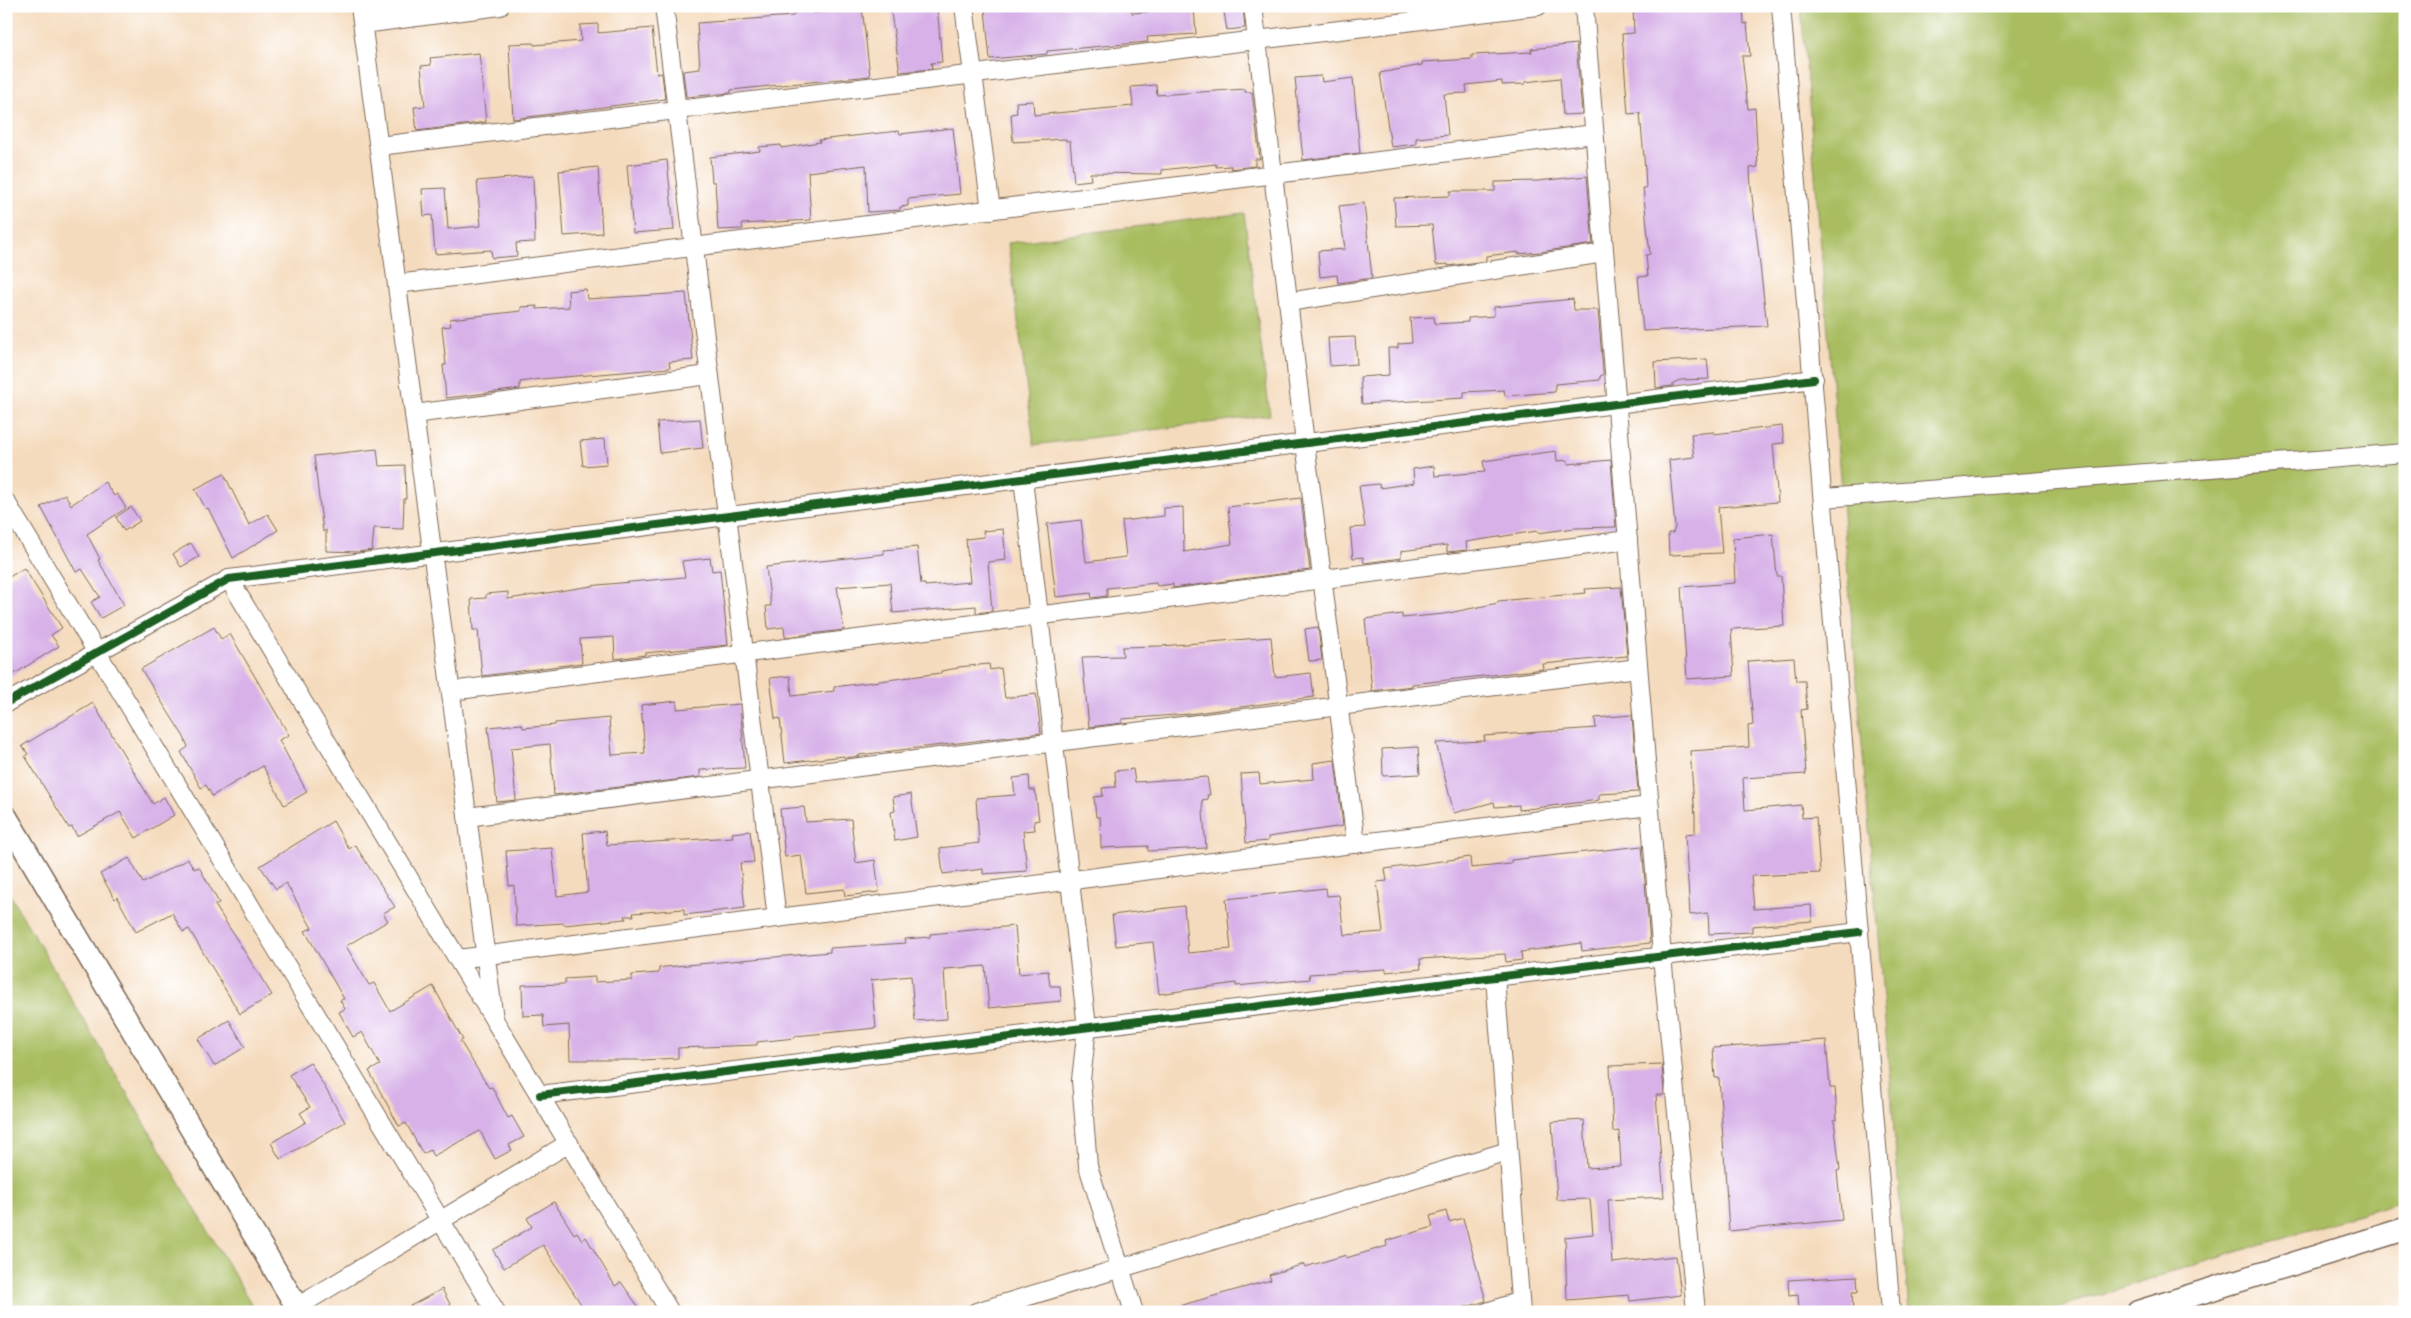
<svg xmlns="http://www.w3.org/2000/svg" width="2411" height="1318" viewBox="0 0 2411 1318" font-family="'IM FELL Double Pica',serif">
<style>
.green{fill:#a9bd61;stroke:#727440}
.building{fill:#d7b1e8}
.lines{fill:none;stroke-linecap:round;stroke-linejoin:round}
.minor-casing{stroke:#7c6856;stroke-width:20}
.tertiary-casing{stroke:#7c6856;stroke-width:25}
.minor{stroke:#fff;stroke-width:18}
.tertiary{stroke:#fff;stroke-width:22}
.cycleway-casing{stroke:#fff;stroke-width:11}
.cycleway{stroke:#1b5e20;stroke-width:8}
</style>
<rect width="100%" height="100%" fill="#fff"/>
<filter id="ink" filterUnits="userSpaceOnUse"><feTurbulence type="fractalNoise" baseFrequency=".02" numOctaves="2"/><feDisplacementMap in="SourceGraphic" scale="10" xChannelSelector="R" yChannelSelector="G"/><feConvolveMatrix kernelMatrix="1 2 1 2 8 2 1 2 1" color-interpolation-filters="sRGB"/></filter>
<filter id="wash" filterUnits="userSpaceOnUse"><feTurbulence type="fractalNoise" baseFrequency=".0096" numOctaves="4" result="noise"/><feDisplacementMap in="SourceGraphic" scale="20" xChannelSelector="R" yChannelSelector="G"/><feGaussianBlur stdDeviation="1.12" result="paint"/><feColorMatrix in="noise" values="0 0 0 0 0 0 0 0 0 0 0 0 0 0 0 0 0 1.4 0 .05"/><feComposite in="paint" operator="in"/></filter>
<g filter="url(#wash)">
<rect width="100%" height="100%" fill="#f5dbbe"/>
<g class="green">
<path d="M1801 6H2405V1200L2043 1312H1909Z"/>
<path d="M1244 213 1270 415 1034 445 1008 243Z"/>
<path d="M6 888 256 1312H6Z"/>
</g>
<g id="blocks">
<g class="building">
<path d="M795 6H813L814 13 862 7 870 76 731 90V93L686 97 683 71 700 69 697 23 793 16 795 14Z"/>
<path d="M890 6H937L942 62 931 63 932 69 900 72Z"/>
<path d="M1008 6H1132V13L1194 8 1196 34 1147 37 1148 42 1047 51V54L990 59 985 10Z"/>
<path d="M1223 6H1243L1245 28 1227 30Z"/>
<path d="M1633 6H1743L1744 24 1747 23 1750 56H1742L1748 109 1755 108 1758 167 1750 168 1751 187 1767 326 1643 331 1638 277 1648 276 1646 255 1650 254 1643 188H1646L1645 169 1640 113 1628 114 1622 34 1634 33Z"/>
<path d="M598 24V33L652 28 657 74 662 73 665 99 513 119 509 44 533 43 534 45 581 41 580 25Z"/>
<path d="M1576 44 1582 114 1563 115 1560 78 1525 82V84L1502 85V81L1466 85 1467 93 1444 94 1448 135 1416 138V144L1391 147 1380 73 1422 65V62L1472 59V55L1532 52 1531 49Z"/>
<path d="M479 53 486 122 417 131 414 107 425 106 421 66 431 65 430 58Z"/>
<path d="M1321 76 1322 82 1353 78 1360 153 1303 160 1295 78Z"/>
<path d="M1156 85 1157 95 1245 89V92H1252L1260 159H1255V166L1231 169V166L1216 167V164L1162 170V174L1090 173 1091 180 1074 182 1070 141H1066V139L1013 142 1011 114 1017 113 1016 102 1033 101 1034 115 1133 106 1131 87Z"/>
<path d="M953 128 960 194 908 199V206L900 207V210L868 212 866 165 808 172 811 220 742 224 743 229 718 230 715 182H712L710 157 760 151 759 147 781 145V148L820 142 819 140 880 133 899 131 900 134Z"/>
<path d="M667 160 674 230 633 233 627 165Z"/>
<path d="M598 167 602 233 564 236 559 171Z"/>
<path d="M533 176 535 242 516 243 517 256 492 258 491 250 435 254 432 215 424 216 422 189 445 188 448 229 481 226 477 181Z"/>
<path d="M1587 176 1593 244 1540 252 1518 254V252L1486 256V261L1448 266V264L1436 265 1432 225 1396 226 1394 198 1450 196V191H1495V182L1537 181Z"/>
<path d="M1364 203 1372 278 1338 283 1337 275 1320 277 1318 251 1345 249 1339 206Z"/>
<path d="M586 289 587 299 686 293 693 360 669 362 670 368 541 379 520 382V389L446 398 443 365H446L442 327 451 326 450 319 521 311V307L537 306V309L569 307 568 291Z"/>
<path d="M1573 299 1574 310H1598L1603 371V375L1600 376V380L1555 384V392L1505 396 1504 390 1464 392V398L1362 404 1360 377 1389 375 1388 348H1398V344L1412 343 1410 318 1434 317 1435 324 1468 322V318L1494 316V307Z"/>
<path d="M1355 337 1357 364 1330 366 1328 338Z"/>
<path d="M1707 359 1709 379 1680 380 1673 383V386L1656 388 1655 362Z"/>
<path d="M700 419 703 448 660 453 657 422Z"/>
<path d="M1782 426 1784 443 1773 444 1778 502 1718 507 1722 553 1669 555 1668 533H1673L1675 527 1669 460 1694 457 1691 434 1714 432V434Z"/>
<path d="M605 439 607 464 583 466 580 441Z"/>
<path d="M377 449 379 466 405 465 406 499H404L403 529 374 528 372 550 358 552 326 551V530L323 532 314 456Z"/>
<path d="M1556 451 1557 461 1568 460V464L1611 460 1616 527 1575 528 1538 533 1537 531 1466 542 1467 550 1447 552V545L1401 551V558L1364 563 1363 557 1353 558 1350 528 1365 527 1359 486 1379 484 1380 488 1414 483 1413 469 1434 466 1435 476 1485 472 1483 461Z"/>
<path d="M224 474 249 525 268 514 278 530 233 558 208 508 206 509 195 489Z"/>
<path d="M105 482 114 496 117 494 126 508 87 534 100 559 98 560 124 605 101 618 91 602 100 597 82 569 76 572 41 507 65 494 71 505Z"/>
<path d="M1301 498 1310 570 1173 588V584L1157 586 1156 583 1107 588V596L1099 597 1092 598 1091 593 1056 597 1047 524 1081 520 1086 562 1126 557 1122 521 1164 516V508L1183 507 1184 552 1232 544 1228 507Z"/>
<path d="M131 507 140 521 124 531 116 517Z"/>
<path d="M1003 529 1006 560 988 562 992 611 976 613V606L893 613 890 583 837 587 844 630 785 637 784 627 768 629 766 606H771L766 567 884 554V550L917 547 921 584H925V586L970 582 966 539 984 537 983 531Z"/>
<path d="M1773 534 1777 576H1781L1784 626 1731 629 1734 676 1687 679 1681 587 1735 583 1733 538Z"/>
<path d="M191 543 199 557 181 567 173 554Z"/>
<path d="M710 558 712 571 720 570 728 645 645 653V655L615 659 614 637 580 639 582 663 482 676 478 630H473L471 599 486 598V594L508 592V599L598 585 685 577 682 561Z"/>
<path d="M24 568 62 628 51 635 59 646 6 679V579Z"/>
<path d="M1621 587 1627 656 1543 664 1544 669 1412 684V686L1372 691 1365 619 1402 614V618L1444 614 1498 603V601L1586 593 1585 589Z"/>
<path d="M214 627 221 639 230 634 289 735 279 740 307 792 284 805 263 766 212 796 206 785 201 788 181 752 188 747 184 737 141 669Z"/>
<path d="M1318 627 1322 660 1309 661 1305 629Z"/>
<path d="M1271 637 1275 677 1311 673 1314 697 1189 714 1122 719V723L1089 727 1082 657 1123 656 1122 647 1161 646Z"/>
<path d="M1794 658 1796 681H1805L1807 709 1801 710 1806 774 1743 778 1745 810 1801 805 1802 818 1816 817 1820 873 1751 876 1754 909 1811 905 1812 921 1752 926V932L1709 934 1708 913 1690 915 1685 834 1695 833V816L1690 751 1749 747 1748 726 1753 725 1748 661Z"/>
<path d="M989 664 990 670 1001 668 1005 698 1036 694 1041 733 859 755 860 756 844 758V756L785 763 780 718 775 719 770 678 790 676 792 696 834 691V687L941 673V671L958 668V667Z"/>
<path d="M677 701V709L740 704 745 768 700 770V777L554 795 550 744 511 748 516 800 497 802 488 727 522 724 523 728 555 725V723L609 718 612 755 645 753 641 705Z"/>
<path d="M93 703 153 804 164 797 174 815 136 838 120 812 77 836 72 827 69 828 25 756 28 754 22 746Z"/>
<path d="M1632 715 1638 792 1599 794V800L1519 810V805L1495 807 1494 802 1454 813 1436 743 1485 741 1484 736 1596 728 1595 718Z"/>
<path d="M1418 747 1420 774 1383 776 1382 749Z"/>
<path d="M1335 760 1343 826 1268 837V841L1246 843 1241 774 1259 773 1260 784 1314 779 1313 763Z"/>
<path d="M1133 769 1135 782 1207 777 1210 795H1207L1208 799 1202 800 1206 848 1148 851V846L1101 848 1100 817H1096L1094 797 1103 796 1102 788 1116 787 1115 771Z"/>
<path d="M1029 776 1030 790H1035L1039 820 1034 821 1035 830 1023 831 1027 871 983 874V869L943 874 940 848 979 843 976 798 1015 795 1013 778Z"/>
<path d="M911 794 917 837 895 841 891 812 895 811 893 797Z"/>
<path d="M804 807 806 822 851 819 856 863 875 860 879 892 845 896 844 889 806 893 801 855 785 857 780 809Z"/>
<path d="M333 821 349 849 355 845 395 907 383 913 388 921 346 946 369 985 374 983 390 1011 433 986 463 1040 460 1041 489 1088 492 1087 508 1118 512 1116 524 1137 509 1145 512 1150 495 1159 480 1131 433 1156 430 1150 423 1154 406 1123 399 1126 369 1071 380 1065 362 1032 353 1037 339 1012 345 1009 340 1000 344 999 305 931 312 928 286 883 276 889 260 866Z"/>
<path d="M605 831 607 845 733 837 732 833 750 831 754 862 740 863 745 908 684 915V909L633 913 634 916H625L626 919 564 925V923L516 926 514 885 509 886 506 851 552 848 557 896 588 892 583 833Z"/>
<path d="M1642 846 1650 943 1582 951 1581 943 1521 952 1522 960 1506 962 1505 954 1420 959 1421 969 1386 972V969L1309 974 1310 979 1236 986V983L1159 994 1153 942 1116 946 1112 915 1184 906 1188 953 1231 949 1226 899 1326 888 1327 896 1339 895 1344 935 1383 932 1377 882 1387 881 1385 869 1470 857 1471 868 1511 864V860Z"/>
<path d="M129 858 143 883 188 859 194 869 199 867 219 903 215 905 272 995 240 1014 189 929 183 932 172 913 136 932 117 897 115 899 100 874Z"/>
<path d="M1015 926 1019 974 1048 971 1050 986H1060L1061 1001 989 1008 985 966 944 969 947 1019 915 1021 911 976 871 980 876 1028 795 1036V1038L757 1042V1045L678 1048V1058L642 1060H570L569 1025 544 1027 543 1015 523 1016 522 985 565 984V979L595 977V982L632 980V975L659 973V968L665 967 830 952V948L906 943 905 939 930 937V934Z"/>
<path d="M229 1020 245 1047 214 1066 198 1039Z"/>
<path d="M1826 1040 1830 1088H1835L1837 1120H1834L1840 1170 1837 1171 1842 1220 1729 1231 1719 1078H1715L1713 1048Z"/>
<path d="M310 1062 345 1122 280 1159 271 1143 306 1122 300 1113 310 1107 289 1075Z"/>
<path d="M1662 1064 1664 1095H1656L1664 1197 1608 1200 1612 1263 1676 1256 1681 1295 1630 1301 1629 1295 1567 1300 1565 1237 1593 1234 1590 1199 1557 1200 1552 1122 1584 1120 1587 1168 1621 1166 1619 1131 1613 1132 1610 1066Z"/>
<path d="M554 1202 574 1234 577 1232 582 1240 586 1237 615 1286 621 1282 642 1312H586L543 1245 504 1268 493 1250 532 1227 527 1218Z"/>
<path d="M1446 1211 1449 1222 1463 1218 1486 1301 1449 1312H1176L1175 1307 1271 1280 1269 1275 1304 1264 1305 1267 1346 1255V1258L1387 1246 1386 1241 1433 1227 1430 1216Z"/>
<path d="M1857 1276 1858 1292H1852L1853 1312H1799L1798 1295 1789 1296 1788 1280Z"/>
<path d="M442 1289 451 1306 440 1312H399Z"/>
</g>
</g>
</g>
<g filter="url(#ink)">
<use href="#blocks" fill-opacity="0" stroke="#7c6856" stroke-width="1"/>
<g class="lines">
<g class="minor-casing">
<g id="minor">
<path d="M360 6 494 1019"/>
<path d="M664 6 777 918"/>
<path d="M964 6 991 210"/>
<path d="M1253 6 1305 443 1356 844"/>
<path d="M1584 6 1662 956 1696 1312"/>
<path d="M1781 6 1891 1312"/>
<path d="M363 24 500 6"/>
<path d="M379 146 1538 6"/>
<path d="M397 284 1594 134"/>
<path d="M1288 302 1604 253"/>
<path d="M414 414 709 375"/>
<path d="M1023 479 1087 1027 1081 1080 1088 1166 1134 1312"/>
<path d="M1824 498 2405 453"/>
<path d="M6 502 496 1312"/>
<path d="M229 579 670 1312"/>
<path d="M451 691 1628 540"/>
<path d="M6 703 229 579 1814 379"/>
<path d="M467 817 1638 668"/>
<path d="M458 959 1649 806"/>
<path d="M1495 977 1521 1312"/>
<path d="M540 1095 1859 932"/>
<path d="M297 1307 569 1143"/>
<path d="M976 1312 1508 1151"/>
<path d="M1487 1312 1520 1301"/>
</g>
</g>
<g class="tertiary-casing">
<g id="tertiary">
<path d="M6 817 300 1312"/>
<path d="M2138 1312 2405 1229"/>
</g>
</g>
<use href="#minor" class="minor"/>
<use href="#tertiary" class="tertiary"/>
<g class="cycleway-casing">
<g id="cycleway">
<path d="M6 703 229 579 1814 379"/>
<path d="M540 1095 1859 932"/>
</g>
</g>
<use href="#cycleway" class="cycleway"/>
</g>
</g>
<rect width="2411" height="1318" fill="none" stroke="#fff" stroke-width="25"/>
</svg>
